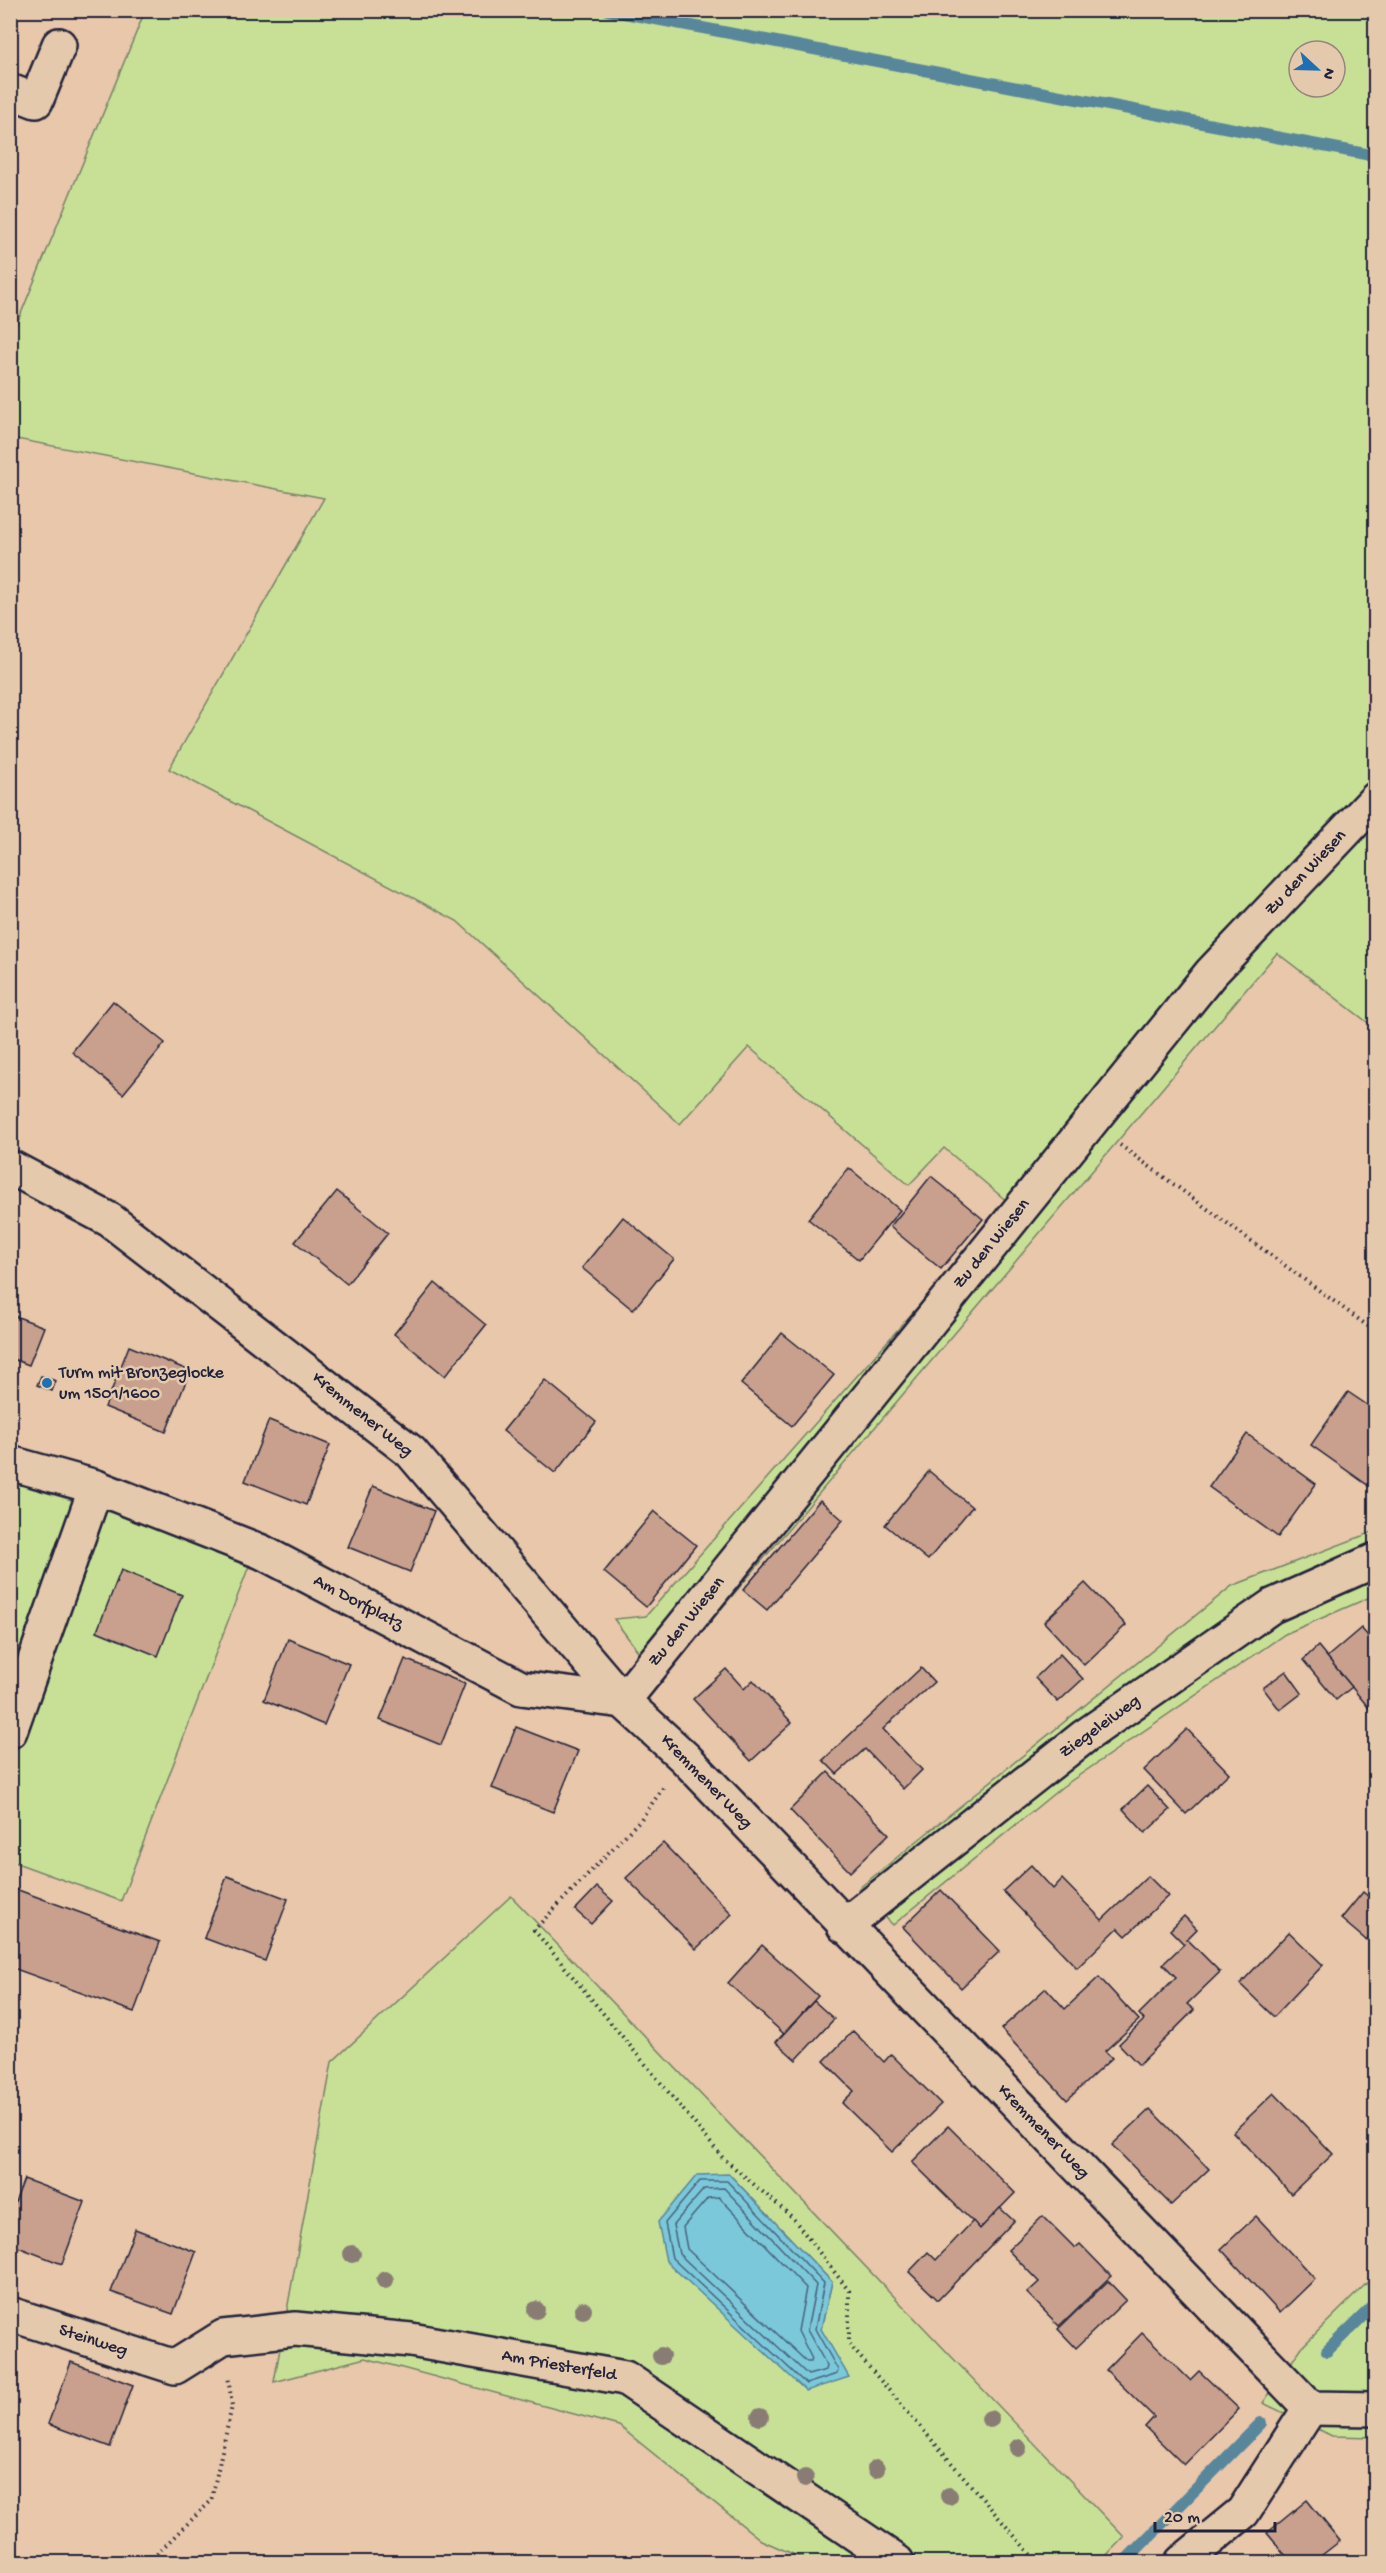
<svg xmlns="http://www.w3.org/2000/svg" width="1386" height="2573" viewBox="0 0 1386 2573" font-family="'Gochi Hand',sans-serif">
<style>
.green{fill:#c8e096;stroke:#758168;stroke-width:1.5;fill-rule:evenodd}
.water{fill:#7cc8db;stroke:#58869b;stroke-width:1.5}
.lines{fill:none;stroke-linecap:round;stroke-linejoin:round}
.shore{stroke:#46647b;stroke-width:1.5}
.stream{stroke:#58869b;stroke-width:12}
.building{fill:#c8a08d;stroke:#22223b;stroke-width:1.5}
.minor-casing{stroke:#22223b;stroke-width:38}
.path{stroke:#22223b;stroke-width:4;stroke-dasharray:1.5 4.5;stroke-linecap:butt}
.minor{stroke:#e5c9ac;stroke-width:33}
.tree{fill:#897c75}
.poi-dot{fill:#1f6fb2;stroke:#e5c9ac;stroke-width:2}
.labels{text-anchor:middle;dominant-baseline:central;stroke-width:5;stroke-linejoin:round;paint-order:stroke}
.street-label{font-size:18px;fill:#22223b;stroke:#e5c9ac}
.poi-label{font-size:18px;fill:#22223b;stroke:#e5c9ac;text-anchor:start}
</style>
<rect width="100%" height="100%" fill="#e8c7aa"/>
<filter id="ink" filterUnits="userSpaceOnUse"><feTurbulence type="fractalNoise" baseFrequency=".0167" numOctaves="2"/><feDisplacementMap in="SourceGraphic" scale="12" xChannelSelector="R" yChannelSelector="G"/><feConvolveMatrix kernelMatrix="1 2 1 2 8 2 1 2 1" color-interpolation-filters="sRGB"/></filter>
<g filter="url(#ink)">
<g class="green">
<path d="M145 11H1375V1028L1277 953 660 1681 614 1619 646 1616 1009 1203 944 1148 909 1185 749 1047 680 1124 457 921 169 769 324 498 11 438V338ZM1299 51H1335V87H1299Z"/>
<path d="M10 1482 110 1511 249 1566 121 1901 11 1861Z"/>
<path d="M1375 1531V1595L1285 1634 1062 1787 893 1925 858 1889 1232 1586Z"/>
<path d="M511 1896 1124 2537 1100 2562H811L761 2540 619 2426 365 2358 274 2382 332 2062ZM729 2174 832 2282 821 2329Z"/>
<path d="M1375 2275V2437L1332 2436 1263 2403 1302 2347Z"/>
</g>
<path class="water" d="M729 2174 832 2282 821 2329 849 2377 806 2391 666 2261 658 2222 697 2175Z"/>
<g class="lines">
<g class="shore">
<path d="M700 2181H727L824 2283 815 2329 838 2370 837 2374 806 2384 672 2258 665 2223Z"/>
<path d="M724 2188 816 2285 807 2330 827 2366 826 2370 808 2375 679 2254 673 2225 704 2189Z"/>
<path d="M719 2197 806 2288 798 2331 812 2359 811 2362H807L687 2249 683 2227 708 2198Z"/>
</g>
<g class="stream">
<path d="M608 10 1376 156"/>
<path d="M1327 2351 1376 2303"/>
<path d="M1124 2562 1261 2423"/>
</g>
</g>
<g class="building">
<path d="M113 1001 165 1043 123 1094 72 1052Z"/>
<path d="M849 1168 900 1210 859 1260 808 1219Z"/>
<path d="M931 1176 983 1219 941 1269 890 1227Z"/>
<path d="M337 1191 388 1233 347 1284 295 1242Z"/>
<path d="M623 1217 674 1259 633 1310 582 1268Z"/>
<path d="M435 1283 486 1325 445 1376 394 1334Z"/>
<path d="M10 1314 44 1327 29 1365 10 1358Z"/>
<path d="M782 1333 834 1375 792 1426 741 1384Z"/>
<path d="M129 1346 190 1371 166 1432 105 1407Z"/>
<path d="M41 1376 56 1381 52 1391 37 1385Z"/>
<path d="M545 1380 596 1422 555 1473 503 1431Z"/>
<path d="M1348 1392 1376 1411V1491L1311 1445Z"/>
<path d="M269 1420 330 1445 306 1505 245 1481Z"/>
<path d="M1247 1434 1316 1484 1278 1537 1209 1487Z"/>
<path d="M929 1471 972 1507 928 1560 885 1525Z"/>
<path d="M373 1486 434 1511 410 1572 348 1547Z"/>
<path d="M820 1500 843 1520 767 1610 743 1590Z"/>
<path d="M654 1511 696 1545 646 1607 604 1572Z"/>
<path d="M121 1570 182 1595 158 1656 97 1631Z"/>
<path d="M1085 1583 1126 1625 1084 1665 1044 1622Z"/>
<path d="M1361 1628 1376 1645V1711L1373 1713 1327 1657Z"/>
<path d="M288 1639 349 1664 324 1725 264 1700Z"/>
<path d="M1318 1646 1352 1687 1336 1700 1303 1660Z"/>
<path d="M1060 1654 1083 1679 1058 1702 1035 1678Z"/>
<path d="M405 1659 465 1684 441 1745 380 1720Z"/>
<path d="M921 1668 934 1682 883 1729 922 1770 903 1789 865 1749 837 1774 823 1760Z"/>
<path d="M726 1669 744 1689 753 1680 792 1723 751 1761 693 1699Z"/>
<path d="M1286 1671 1302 1693 1280 1710 1263 1688Z"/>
<path d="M516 1727 578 1751 553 1812 492 1788Z"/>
<path d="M1187 1729 1229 1773 1186 1814 1144 1770Z"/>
<path d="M828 1772 889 1834 850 1872 790 1810Z"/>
<path d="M1147 1786 1170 1810 1145 1833 1123 1809Z"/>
<path d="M663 1843 732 1914 696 1949 626 1878Z"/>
<path d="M1031 1865 1053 1889 1062 1879 1102 1920 1148 1876 1168 1896 1126 1936 1118 1928 1077 1968 1003 1891Z"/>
<path d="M227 1876 288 1899 265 1961 204 1938Z"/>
<path d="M10 1887 160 1942 134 2012 10 1967Z"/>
<path d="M597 1887 613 1901 591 1924 575 1910Z"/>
<path d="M941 1890 1000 1951 961 1988 903 1927Z"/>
<path d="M1363 1892 1376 1903V1930L1366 1940 1341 1919Z"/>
<path d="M1184 1916 1197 1929 1187 1939 1220 1972 1187 2004 1194 2010 1139 2065 1119 2044 1144 2020 1139 2014 1176 1977 1163 1964 1184 1944 1170 1930Z"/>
<path d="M1289 1932 1323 1965 1274 2017 1240 1984Z"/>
<path d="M762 1945 818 1996 784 2034 728 1983Z"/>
<path d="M1099 1977 1139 2020 1105 2051 1112 2058 1067 2100 1001 2029 1046 1988 1065 2009Z"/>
<path d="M814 2001 834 2019 796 2060 776 2042Z"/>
<path d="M853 2031 884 2062 891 2054 941 2104 892 2152 842 2103 854 2091 824 2061Z"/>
<path d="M1274 2093 1333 2154 1291 2194 1233 2132Z"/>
<path d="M1150 2109 1209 2169 1171 2205 1112 2145Z"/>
<path d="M948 2126 1015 2193 980 2229 912 2162Z"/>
<path d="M24 2179 85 2202 62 2264 10 2244V2216Z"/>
<path d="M1000 2208 1014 2221 938 2300 909 2272 928 2252 936 2260 973 2221 980 2229Z"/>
<path d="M1043 2216 1075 2248 1080 2244 1111 2276 1059 2326 1027 2293 1039 2282 1008 2250Z"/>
<path d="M1256 2216 1315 2279 1280 2313 1221 2249Z"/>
<path d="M135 2229 196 2252 173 2314 111 2292Z"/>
<path d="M1108 2281 1126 2300 1076 2348 1058 2329Z"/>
<path d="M1142 2333 1190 2380 1199 2371 1239 2409 1184 2465 1145 2427 1154 2417 1106 2370Z"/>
<path d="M71 2362 133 2385 110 2447 48 2424Z"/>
<path d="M1307 2500 1340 2541 1313 2562H1291L1267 2533Z"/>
</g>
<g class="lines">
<g class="minor-casing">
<g id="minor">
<path d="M10 91 36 101 59 45"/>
<path d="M10 1167 110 1220 411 1452 623 1701 685 1758 1310 2408 1376 2409"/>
<path d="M10 1463 96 1487 262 1552 521 1688 623 1701 1211 973 1376 799"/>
<path d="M10 1731 96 1487"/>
<path d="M844 1926 1085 1736 1272 1606 1376 1560"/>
<path d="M10 2314 175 2367 223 2337 295 2329 411 2340 625 2378 897 2562"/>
<path d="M1182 2562 1243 2512 1310 2408"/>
</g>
</g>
<g class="path">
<path d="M1120 1145 1376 1332"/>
<path d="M663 1788 641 1819 534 1930 723 2158 792 2217 849 2291V2344L1037 2562"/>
<path d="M148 2562 211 2501 232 2406 228 2376"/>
</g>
<use href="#minor" class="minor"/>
</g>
<g class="tree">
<circle cx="352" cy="2254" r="9"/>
<circle cx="385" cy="2280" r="9"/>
<circle cx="536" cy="2310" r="9"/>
<circle cx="583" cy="2310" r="9"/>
<circle cx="661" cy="2356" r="9"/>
<circle cx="760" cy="2417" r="9"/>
<circle cx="990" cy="2419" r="9"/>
<circle cx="1018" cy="2448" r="9"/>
<circle cx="876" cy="2469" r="9"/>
<circle cx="805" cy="2478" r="9"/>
<circle cx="949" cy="2496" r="9"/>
</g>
</g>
<circle class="poi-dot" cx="47" cy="1383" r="6"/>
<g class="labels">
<g class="street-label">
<text transform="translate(1306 873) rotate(-47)">Zu den Wiesen</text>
<text transform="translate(992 1244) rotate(-51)">Zu den Wiesen</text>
<text transform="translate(362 1415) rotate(39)">Kremmener Weg</text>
<text transform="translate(358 1603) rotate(28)">Am Dorfplatz</text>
<text transform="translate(687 1622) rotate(-51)">Zu den Wiesen</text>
<text transform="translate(1100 1727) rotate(-36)">Ziegeleiweg</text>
<text transform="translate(706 1782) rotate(46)">Kremmener Weg</text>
<text transform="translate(1043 2132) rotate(46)">Kremmener Weg</text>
<text transform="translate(93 2341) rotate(18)">Steinweg</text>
<text transform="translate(559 2366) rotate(10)">Am Priesterfeld</text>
</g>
<g class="poi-label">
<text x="59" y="1373">Turm mit Bronzeglocke<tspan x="59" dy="21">um 1501/1600</tspan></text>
</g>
</g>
<rect width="1386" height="2573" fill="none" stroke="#e5c9ac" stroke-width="36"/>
<rect x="18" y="18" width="1350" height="2537" fill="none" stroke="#22223b" stroke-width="2" filter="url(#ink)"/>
<g transform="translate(1317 69) rotate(112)"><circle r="28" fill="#e5c9ac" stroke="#97867f" stroke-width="1.5"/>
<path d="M0-4.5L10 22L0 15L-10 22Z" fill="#1f6fb2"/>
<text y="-9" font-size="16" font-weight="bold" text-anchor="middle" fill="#22223b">N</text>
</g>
<path d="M1155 2522v9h120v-9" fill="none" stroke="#22223b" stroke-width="3"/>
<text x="1164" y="2522" font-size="18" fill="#22223b" stroke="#e5c9ac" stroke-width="4.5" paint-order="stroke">20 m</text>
</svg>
